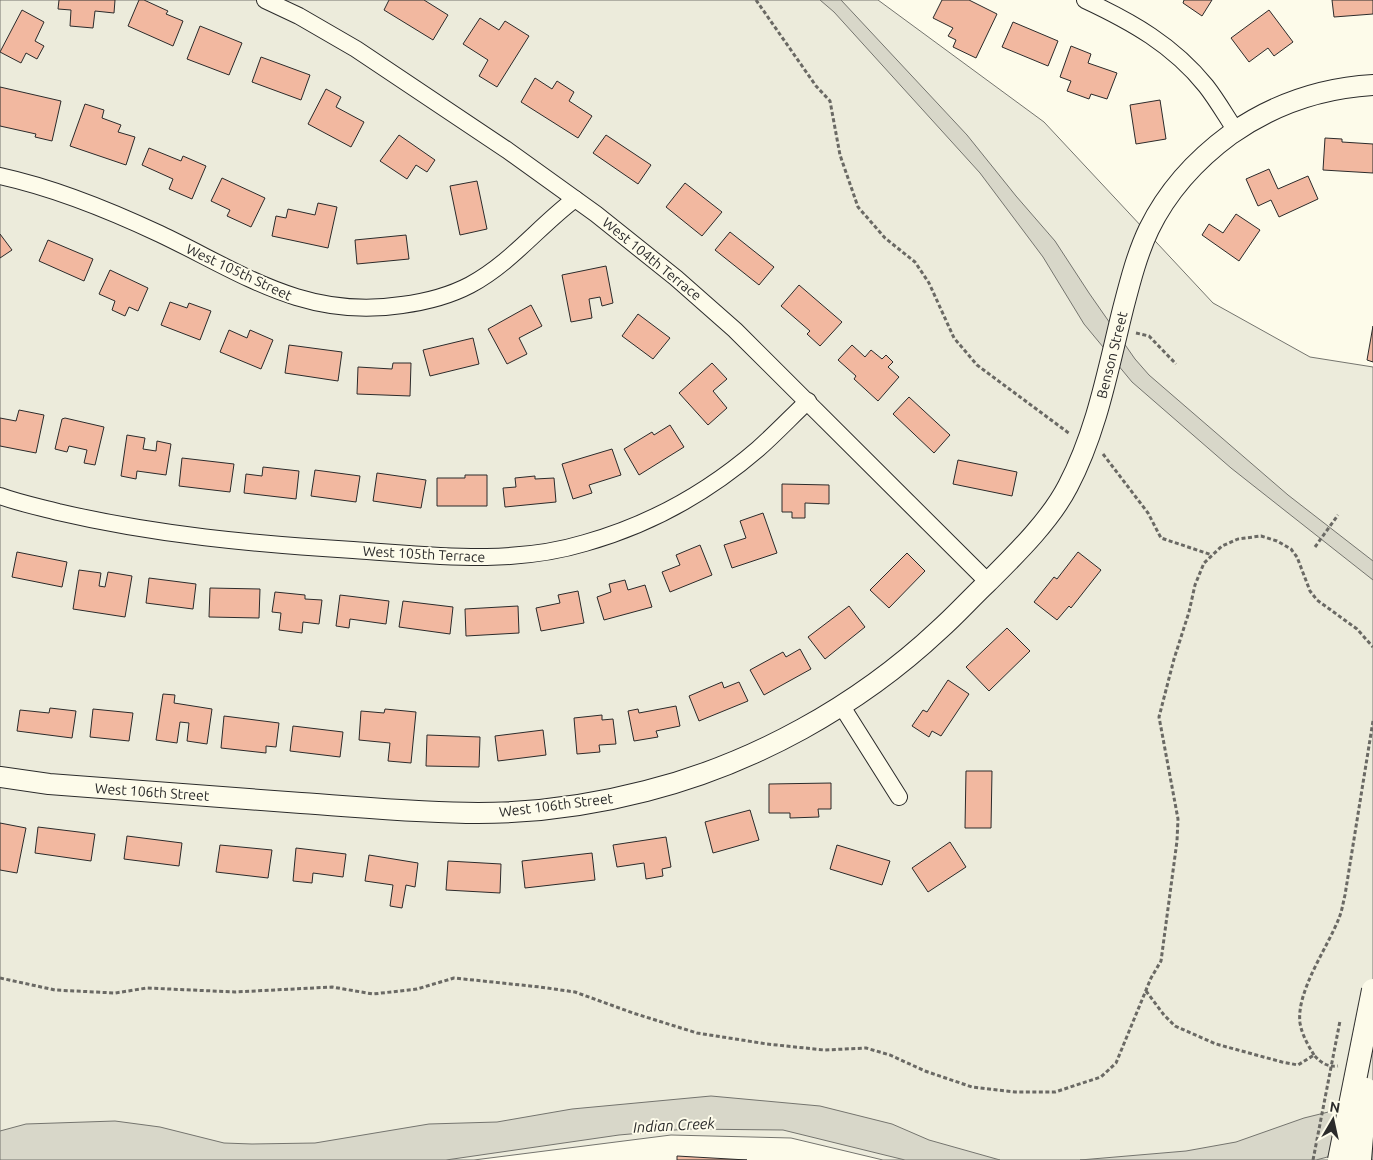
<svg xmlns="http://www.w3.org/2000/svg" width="1373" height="1160" viewBox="0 0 1373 1160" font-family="Ubuntu,sans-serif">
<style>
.green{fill:#ecebdb;stroke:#74746e}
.water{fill:#d8d7c9;stroke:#74746e}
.building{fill:#f2b8a0;stroke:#2b2b2b}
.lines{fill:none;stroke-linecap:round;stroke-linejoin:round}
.minor-casing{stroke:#2b2b2b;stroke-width:18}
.tertiary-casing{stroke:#2b2b2b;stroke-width:22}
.path{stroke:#6a6964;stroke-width:3;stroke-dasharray:4 2.5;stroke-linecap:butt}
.minor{stroke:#fdfbea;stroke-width:16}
.tertiary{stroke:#fdfbea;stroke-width:20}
.secondary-bridge-casing{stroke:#2b2b2b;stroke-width:24;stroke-linecap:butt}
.secondary-bridge{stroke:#fdfbea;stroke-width:22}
.labels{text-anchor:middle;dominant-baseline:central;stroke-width:4;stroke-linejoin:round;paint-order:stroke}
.street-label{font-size:14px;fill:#2b2b2b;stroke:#fdfbea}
.water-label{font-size:15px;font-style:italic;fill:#2b2b2b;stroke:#fdfbea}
</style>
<rect width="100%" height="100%" fill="#fdfbea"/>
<path class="green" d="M0 0H878L1044 122 1213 303 1310 357 1373 367V1160H883L791 1138 671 1135 474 1160H0Z"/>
<g class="water">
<path d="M820 0H841L967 135 1016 196 1055 241 1089 293 1135 359 1149 375 1288 495 1373 561V580L1231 468 1132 382 1084 324 1043 257 980 173 834 12Z"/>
<path d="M711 1096 820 1106 892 1124 929 1140 1000 1160H905L783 1130 686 1129 619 1135 446 1160H0V1131L26 1124 115 1121 160 1127 224 1143 252 1144 315 1143 429 1124 497 1122 572 1109Z"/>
<path d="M1373 1101V1145L1316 1160H1080L1186 1151 1236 1142 1304 1118Z"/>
</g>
<g class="building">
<path d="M59 0H115L114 13 95 11 93 28 70 26 71 10 58 9Z"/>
<path d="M139 0H144L168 11 166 14 183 21 173 46 128 26Z"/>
<path d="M389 0H424L448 15 433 40 384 10Z"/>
<path d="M942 0H969L997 14 976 58 953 47 956 40 948 36 953 28 933 18Z"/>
<path d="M1184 0H1212L1202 16 1183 3Z"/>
<path d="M1332 0H1373V14L1334 17Z"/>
<path d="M22 10 44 22 35 41 44 46 37 59 26 53 21 63 0 52Z"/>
<path d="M1269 10 1293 42 1274 56 1268 48 1249 62 1231 38Z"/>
<path d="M480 18 499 30 505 21 529 36 497 87 479 76 488 60 463 44Z"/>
<path d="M1013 22 1058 41 1048 66 1002 47Z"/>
<path d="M200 26 242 43 229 75 187 59Z"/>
<path d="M1071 46 1091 54 1088 63 1117 73 1107 99 1091 94 1089 99 1067 91 1071 81 1060 77Z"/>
<path d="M261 57 310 75 301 100 252 82Z"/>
<path d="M535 78 552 89 557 81 574 92 569 101 592 116 578 138 521 102Z"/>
<path d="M0 87 61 101 52 141 35 137 36 134 0 126Z"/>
<path d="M326 89 341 97 336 107 364 122 351 147 308 124Z"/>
<path d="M1160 100 1166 139 1136 144 1130 105Z"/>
<path d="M85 104 104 110 102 118 121 125 118 132 135 137 126 165 70 146Z"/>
<path d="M399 135 435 160 427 172 416 165 407 179 380 161Z"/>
<path d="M606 135 651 165 638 184 593 153Z"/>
<path d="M1325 138 1342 139V142L1373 144V173L1323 170Z"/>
<path d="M149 148 181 161 183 156 206 166 192 199 169 189 173 179 142 165Z"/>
<path d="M1269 169 1278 189 1308 176 1318 199 1279 217 1271 200 1258 206 1246 179Z"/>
<path d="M222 178 265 198 251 227 227 216 230 210 211 201Z"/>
<path d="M477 181 487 229 460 235 450 186Z"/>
<path d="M685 183 722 212 702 236 666 207Z"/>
<path d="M318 203 337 207 328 248 272 236 276 216 286 218 288 209 315 215Z"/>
<path d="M1236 214 1260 230 1239 261 1202 235 1209 224 1223 233Z"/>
<path d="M730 232 774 267 759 285 715 250Z"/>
<path d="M0 234 12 250 0 258Z"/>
<path d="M406 235 409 259 357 264 355 240Z"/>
<path d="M48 240 93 259 84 281 39 261Z"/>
<path d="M606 266 613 303 602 306 600 297 589 299 592 318 571 322 562 275Z"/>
<path d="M110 270 148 288 138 311 129 307 125 316 112 310 115 301 99 294Z"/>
<path d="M799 285 842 322 820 346 807 334 810 331 781 306Z"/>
<path d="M170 302 187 308 189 303 211 311 200 340 161 325Z"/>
<path d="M531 305 542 326 519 338 527 354 507 364 488 329Z"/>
<path d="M638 314 670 338 653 359 622 336Z"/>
<path d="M1373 326V362L1367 360Z"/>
<path d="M229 330 247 338 250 330 273 340 261 369 220 352Z"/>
<path d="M473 338 479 364 430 376 423 350Z"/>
<path d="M289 345 342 352 338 381 285 373Z"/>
<path d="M852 345 865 357 871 350 882 359 886 355 893 362 888 367 899 377 878 401 854 379 856 376 838 360Z"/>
<path d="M393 363H411L410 396 357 394 358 367 392 369Z"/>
<path d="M712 363 727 379 713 391 727 408 708 425 679 393Z"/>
<path d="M909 397 950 435 934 453 893 414Z"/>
<path d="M19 410 44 415 36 453 0 446V418L16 421Z"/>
<path d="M65 418 104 427 95 465 84 463 87 450 69 446 67 452 55 449 62 419Z"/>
<path d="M670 425 684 447 639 475 624 449 652 432 654 435Z"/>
<path d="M127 435 145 438 143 449 156 451 157 441 171 444 166 475 137 471 136 479 121 476Z"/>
<path d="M612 449 621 475 589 485 592 493 573 499 562 464Z"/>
<path d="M182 458 234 464 230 492 179 486Z"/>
<path d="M958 460 1017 472 1012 496 953 484Z"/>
<path d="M263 467 299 471 296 499 244 493 246 474 262 476Z"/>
<path d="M315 470 360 476 356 502 311 496Z"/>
<path d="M377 473 426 480 421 508 373 501Z"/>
<path d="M465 475H487V506H437V478H465Z"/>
<path d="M535 476V479L554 478 556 502 505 507 503 488 516 487 515 478Z"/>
<path d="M782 484 829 485V504L805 503V518H792V512H782Z"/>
<path d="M763 513 777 553 732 568 724 545 746 538 740 521Z"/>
<path d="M700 545 712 575 670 592 662 572 680 565 676 555Z"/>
<path d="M17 552 67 562 62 587 12 577Z"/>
<path d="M1078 552 1101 570 1071 608 1069 606 1057 620 1034 602 1054 577 1057 579Z"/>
<path d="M907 553 925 571 889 608 870 590Z"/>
<path d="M79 570 101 573 99 586 105 587 108 572 132 576 125 617 73 609Z"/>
<path d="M149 578 196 584 193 609 146 603Z"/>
<path d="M625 580 628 590 645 585 652 607 604 620 597 597 611 592 609 584Z"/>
<path d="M210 588 260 589 259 618 209 617Z"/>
<path d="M578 591 584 623 541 631 536 608 560 603 558 595Z"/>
<path d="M275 592 305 595V599L322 600 319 624 303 622 302 633 279 630 281 613 272 612Z"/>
<path d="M340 595 389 601 386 624 350 619 349 628 336 626Z"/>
<path d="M403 601 453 607 450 634 399 627Z"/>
<path d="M518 606 519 633 466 636 465 609Z"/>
<path d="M849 606 865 627 825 659 808 637Z"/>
<path d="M1007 628 1030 651 989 691 966 667Z"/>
<path d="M800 649 811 669 764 695 750 670 783 652 786 657Z"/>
<path d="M948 680 969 694 941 736 932 731 929 737 912 726 923 710 927 712Z"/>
<path d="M722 682 724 688 739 682 748 701 699 721 689 696Z"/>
<path d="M163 694 175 695 174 703 212 709 207 744 187 741 189 723 180 722 177 743 156 740Z"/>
<path d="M676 706 680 726 656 731 658 737 634 741 628 711 638 709 639 713Z"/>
<path d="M50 708 76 711 72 738 17 731 20 710 49 713Z"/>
<path d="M93 709 133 713 129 741 90 737Z"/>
<path d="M385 709 416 712 411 763 388 761 390 743 359 740 361 711 384 713Z"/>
<path d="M602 715V720L613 719 616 744 599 745 600 752 577 754 574 718Z"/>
<path d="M224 716 279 723 276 747 266 746V753L221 748Z"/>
<path d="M293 726 343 732 340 757 290 751Z"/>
<path d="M543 730 546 755 498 761 495 736Z"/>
<path d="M427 735 480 737 479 767 426 766Z"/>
<path d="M966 771H992L991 828H965Z"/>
<path d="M831 783V809H818L819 817 790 818V813H769V784Z"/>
<path d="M750 810 759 840 713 853 705 822Z"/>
<path d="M0 823 26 828 17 873 0 870Z"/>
<path d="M38 827 95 834 91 861 35 853Z"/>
<path d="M127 836 182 843 179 866 124 859Z"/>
<path d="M666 837 671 867 662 869 663 876 646 879 644 863 617 867 613 845Z"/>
<path d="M950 842 966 867 928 892 912 868Z"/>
<path d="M220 845 272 850 268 878 216 872Z"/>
<path d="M837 845 890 861 882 885 830 869Z"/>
<path d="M296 848 346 854 343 877 313 873 312 883 293 881Z"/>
<path d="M592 853 595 880 525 888 522 861Z"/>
<path d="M369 855 418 863 415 887 406 885 402 908 390 906 393 885 365 881Z"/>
<path d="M448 861 501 864 500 893 446 890Z"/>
<path d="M677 1156 747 1160H677Z"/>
</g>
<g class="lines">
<g class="minor-casing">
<g id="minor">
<path d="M265 0 299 16 356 49 507 150 596 214 676 278 735 330 988 582"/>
<path d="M1085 0C1132 22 1173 45 1206 86 1217 100 1226 116 1236 131"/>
<path d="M0 176C55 188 109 210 160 234 242 273 305 320 402 305 425 302 449 296 470 285 511 263 539 226 575 199"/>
<path d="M0 496C19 503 39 507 58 512 156 535 254 544 353 550 430 555 509 566 585 543 649 525 707 493 758 449 775 434 791 417 808 401"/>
<path d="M841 705 899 797"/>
</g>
</g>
<g class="tertiary-casing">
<path id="tertiary" d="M0 777 49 784C133 791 217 797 301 803 360 807 419 813 478 813 534 813 592 805 646 791 753 764 858 706 939 630 956 615 971 598 987 583 1015 555 1050 521 1068 486 1097 431 1108 369 1123 309 1130 282 1137 254 1149 229 1168 190 1197 159 1231 134 1274 104 1321 88 1373 85"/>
</g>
<g class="path">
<path d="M756 0 816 86 830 101 840 155 858 207 885 238 915 262 929 283 954 338 977 365 1070 434"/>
<path d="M1136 333 1149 336 1176 364"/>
<path d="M1103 454 1148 513 1161 538 1212 555"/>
<path d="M1315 547 1338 515"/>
<path d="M0 978 55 990 115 993 147 988 235 992 332 987 373 994 417 989 454 978 540 987 575 992 633 1013 697 1033 767 1044 824 1050 866 1048 890 1055 925 1071 972 1087 1015 1092H1055L1101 1077 1116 1063 1151 978 1161 961 1177 841 1178 819 1159 717 1174 659 1189 612 1195 585 1204 563 1222 546 1238 539 1261 536 1277 541 1291 549 1297 557 1310 591 1317 600 1357 629 1373 647"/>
<path d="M1146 991 1164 1015 1175 1026 1216 1044 1282 1062 1298 1065 1314 1055C1321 1063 1327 1067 1338 1066"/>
<path d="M1314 1055C1308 1045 1302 1035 1300 1023 1296 991 1328 947 1339 918 1342 911 1343 903 1345 895L1373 721"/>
<path d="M1313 1160 1340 1021"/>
</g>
<use href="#minor" class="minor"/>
<use href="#tertiary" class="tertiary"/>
<g class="secondary-bridge-casing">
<g id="secondary-bridge">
<path d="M1339 1160 1373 990"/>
<path d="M1360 1160 1366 1089"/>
</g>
</g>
<use href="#secondary-bridge" class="secondary-bridge"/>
</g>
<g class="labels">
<g class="street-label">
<text transform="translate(652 259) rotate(39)">West 104th Terrace</text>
<text transform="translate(239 272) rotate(25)">West 105th Street</text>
<text transform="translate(1112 355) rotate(-76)">Benson Street</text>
<text transform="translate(424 554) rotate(3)">West 105th Terrace</text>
<text transform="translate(152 792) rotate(4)">West 106th Street</text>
<text transform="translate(556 805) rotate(-7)">West 106th Street</text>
</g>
<g class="water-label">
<text transform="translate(674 1125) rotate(-3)">Indian Creek</text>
</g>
</g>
<g transform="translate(1333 1120) rotate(9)" stroke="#fdfbea" stroke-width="4" paint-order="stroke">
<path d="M0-4L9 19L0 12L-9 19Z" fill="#2b2b2b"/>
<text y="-8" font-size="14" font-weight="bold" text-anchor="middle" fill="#2b2b2b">N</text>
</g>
</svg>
